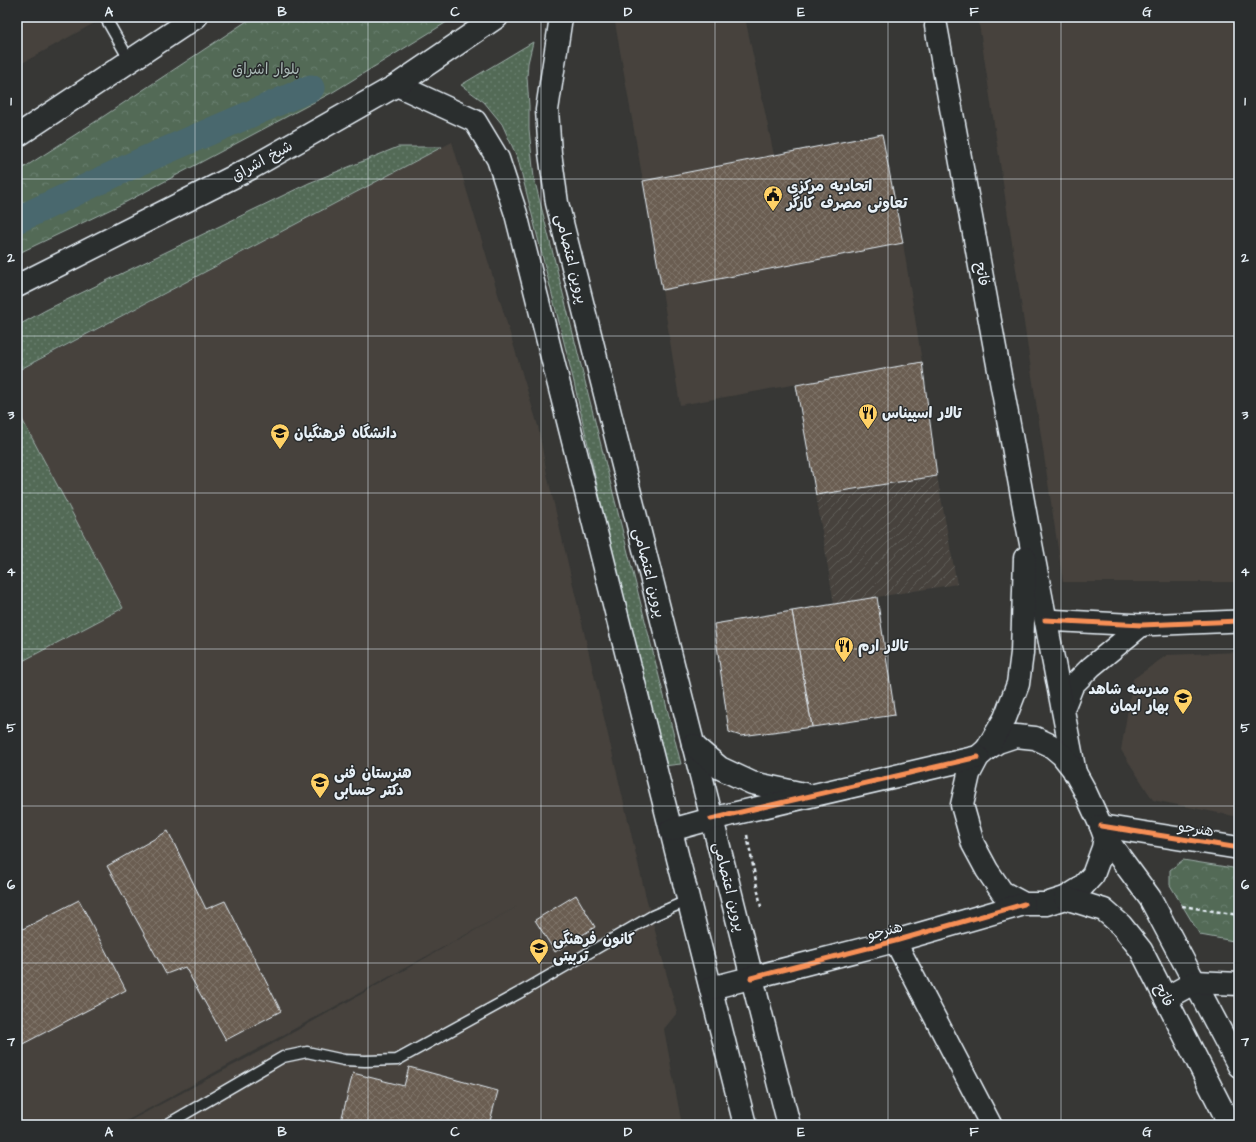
<svg xmlns="http://www.w3.org/2000/svg" width="1256" height="1142" viewBox="0 0 1256 1142" font-family="'Architects Daughter','Playpen Sans Arabic',sans-serif">
<style>
.built{fill:#46423d}
.industrial{fill:url(#industrial-furrows)}
.grass{fill:url(#grass-dots);stroke:#9daea8}
.forest{fill:url(#forest-crowns);stroke:#9daea8}
.lines{fill:none;stroke-linecap:round;stroke-linejoin:round}
.canal{stroke:#4a676e;stroke-width:27}
.building{fill:url(#building-cross-hatch);stroke:#e8f1f8}
.lane-casing{stroke:#e8f1f8;stroke-width:13}
.street-casing{stroke:#e8f1f8;stroke-width:24}
.secondary-casing{stroke:#e8f1f8;stroke-width:25}
.path{stroke:#e8f1f8;stroke-width:2.5;stroke-dasharray:4 3;stroke-linecap:butt}
.lane{stroke:#2a2d2e;stroke-width:10}
.street{stroke:#2a2d2e;stroke-width:21}
.secondary{stroke:#2a2d2e;stroke-width:22}
.cycleway-casing{stroke:#2a2d2e;stroke-width:8}
.cycleway{stroke:#f78f57;stroke-width:5}
.grid{fill:none;stroke:#e8f1f8;stroke-width:1;stroke-opacity:0.55}
.labels{text-anchor:middle;dominant-baseline:central;stroke-width:3;stroke-linejoin:round;paint-order:stroke}
.park-label{font-size:15px;fill:#acbbb8;stroke:#2a2d2e}
.street-label{font-size:15px;fill:#e8f1f8;stroke:#2a2d2e}
.poi-label{font-size:15px;font-weight:bold;fill:#e8f1f8;stroke:#2a2d2e;text-anchor:start}
.neatline{fill:none;stroke:#e8f1f8;stroke-width:1.5}
.grid-label{font-size:13px;text-anchor:middle;font-weight:bold;fill:#e8f1f8}
</style>
<defs>
<pattern id="industrial-furrows" width="10" height="10" patternUnits="userSpaceOnUse"><rect width="10" height="10" fill="#46423d"/><path d="M-1 1l2-2M0 10L10 0M9 11l2-2" fill="none" stroke="#615e5a"/></pattern>
<pattern id="grass-dots" width="8" height="8" patternUnits="userSpaceOnUse"><rect width="8" height="8" fill="#526a57"/><path d="M2 2h.1M6 6h.1" fill="none" stroke="#6b8070" stroke-width="1.8" stroke-linecap="round"/></pattern>
<pattern id="forest-crowns" width="20" height="18" patternUnits="userSpaceOnUse"><rect width="20" height="18" fill="#526a57"/><path d="M2 6a3 3 0 1 1 6 0M12 15a3 3 0 1 1 6 0" fill="none" stroke="#6b8070"/></pattern>
<pattern id="building-cross-hatch" width="8" height="8" patternUnits="userSpaceOnUse"><rect width="8" height="8" fill="#6a5d51"/><path d="M0 0l8 8M0 8l8-8" fill="none" stroke="#7f756b"/></pattern>
</defs>
<rect width="100%" height="100%" fill="#373735"/>
<filter id="ink" filterUnits="userSpaceOnUse"><feTurbulence type="fractalNoise" baseFrequency=".025" numOctaves="2"/><feDisplacementMap in="SourceGraphic" scale="8" xChannelSelector="R" yChannelSelector="G"/><feConvolveMatrix kernelMatrix="1 2 1 2 8 2 1 2 1" color-interpolation-filters="sRGB"/></filter>
<g filter="url(#ink)">
<g class="built">
<path d="M17 17H105L17 66Z"/>
<path d="M614 17H745L774 155 643 181Z"/>
<path d="M978 17H1239V582H1063Z"/>
<path d="M452 142 538 426 547 474 645 893 677 1013 664 1029 682 1125H122L260 1051 520 905 119 1125H17V372Z"/>
<path d="M903 243 922 362 680 405 662 290Z"/>
<path d="M1239 652V817L1153 800 1121 750 1133 679 1167 655Z"/>
</g>
<path class="industrial" d="M937 476 957 584 834 604 816 495Z"/>
<g class="grass">
<path d="M533 42 528 63 527 77 529 106V129L534 178 681 764 663 766 619 583 573 378 518 159 502 124 484 102 461 85Z"/>
<path d="M398 147H442L17 371V326L46 310 309 183Z"/>
<path d="M17 410 123 608 17 664Z"/>
</g>
<g class="forest">
<path d="M253 17H455L333 92 126 202 17 254V172L98 120Z"/>
<path d="M1183 860 1239 869V942L1200 935 1170 885V870Z"/>
</g>
<g class="lines">
<path class="canal" d="M17 220 144 160 311 88"/>
</g>
<g class="building">
<path d="M882 134 903 243 662 290 643 181Z"/>
<path d="M922 362 937 476 816 495 796 385Z"/>
<path d="M877 597 895 715 812 727 792 611Z"/>
<path d="M792 611 812 727 741 736 729 732 714 624Z"/>
<path d="M168 831 206 909 225 901 281 1011 226 1040 185 967 166 974 107 866Z"/>
<path d="M576 895 595 927 555 952 535 920Z"/>
<path d="M79 900 126 990 17 1047V932Z"/>
<path d="M409 1067 498 1091 489 1125H340L353 1073 404 1086Z"/>
</g>
<g class="lines">
<g class="lane-casing">
<g id="lane">
<path d="M105 17 130 61"/>
<path d="M166 1125 283 1057 307 1052 344 1060 365 1061 397 1060 528 988 652 916 689 900"/>
</g>
</g>
<g class="street-casing">
<g id="street">
<path d="M1045 620 1142 625 1239 621"/>
<path d="M1063 710 1073 685 1091 667 1142 625"/>
<path d="M895 941 991 1125"/>
</g>
</g>
<g class="secondary-casing">
<g id="secondary">
<path d="M561 17 547 110 550 153 557 203 789 1125"/>
<path d="M936 26 1027 523 1075 773"/>
<path d="M397 85 475 121 498 159 516 214 745 1125"/>
<path d="M17 136 196 17"/>
<path d="M17 286 251 168 397 85 497 17"/>
<path d="M1016 736 1035 738 1050 745 1062 755 1073 769 1084 789 1101 826 1105 837 1103 848 1093 875 1081 888 1065 898 1046 904H1024L1002 892 987 870 973 844 962 805 969 774 978 757 987 749 998 742Z"/>
<path d="M693 745 720 768 752 783 804 794"/>
<path d="M987 749 1005 718 1018 684 1022 653 1025 558"/>
<path d="M1101 826 1239 848"/>
<path d="M671 830 711 819 978 757"/>
<path d="M1105 837 1150 898 1239 1066"/>
<path d="M1065 898 1104 910 1121 925 1141 950 1230 1125"/>
<path d="M711 988 895 941 1024 904"/>
<path d="M1166 998 1195 982 1239 984"/>
</g>
</g>
<g class="path">
<path d="M747 835 761 907"/>
<path d="M1182 906 1239 915"/>
</g>
<use href="#lane" class="lane"/>
<use href="#street" class="street"/>
<use href="#secondary" class="secondary"/>
<g class="cycleway-casing">
<g id="cycleway">
<path d="M1045 620 1142 625 1239 621"/>
<path d="M711 819 978 757"/>
<path d="M1101 826 1239 848"/>
<path d="M751 978 895 941 1024 904"/>
</g>
</g>
<use href="#cycleway" class="cycleway"/>
</g>
</g>
<path class="grid" d="M195 17V1125M368 17V1125M541 17V1125M715 17V1125M888 17V1125M1061 17V1125M17 179H1239M17 336H1239M17 493H1239M17 649H1239M17 806H1239M17 963H1239"/>
<defs>
<g id="civic-pin" transform="scale(1)"><path d="M0 17L-7.5 6A9.5 9.5 0 1 1 7.5 6Z" fill="#ffd166" stroke="#2a2d2e"/><path d="M-.6-6.5H3V-4.5H.6V-3L4-1V1h2V6H-6V1h2V-1L-.6-3ZM-1.2 2.5V6h2.4V2.5Z" fill="#111"/></g>
<g id="restaurant-pin" transform="scale(1)"><path d="M0 17L-7.5 6A9.5 9.5 0 1 1 7.5 6Z" fill="#ffd166" stroke="#2a2d2e"/><path d="M-5-6h1v4h1v-4h1v4h1v-4h1v5L-1.5 .5V6h-2V.5L-5-1ZM5-6V6H3V1.5H1.5Q1.5-4 5-6Z" fill="#111"/></g>
<g id="university-pin" transform="scale(1)"><path d="M0 17L-7.5 6A9.5 9.5 0 1 1 7.5 6Z" fill="#ffd166" stroke="#2a2d2e"/><path d="M0-5L7-2L0 1L-7-2ZM-4 1L0 2.5L4 1V4Q0 6-4 4Z" fill="#111"/></g>
<g id="school-pin" transform="scale(1)"><path d="M0 17L-7.5 6A9.5 9.5 0 1 1 7.5 6Z" fill="#ffd166" stroke="#2a2d2e"/><path d="M0-5L7-2L0 1L-7-2ZM-4 1L0 2.5L4 1V4Q0 6-4 4Z" fill="#111"/></g>
</defs>
<g fill-rule="evenodd">
<use href="#civic-pin" x="773" y="195"/>
<use href="#restaurant-pin" x="868" y="413"/>
<use href="#university-pin" x="280" y="433"/>
<use href="#restaurant-pin" x="844" y="646"/>
<use href="#school-pin" x="1183" y="698"/>
<use href="#school-pin" x="320" y="782"/>
<use href="#university-pin" x="539" y="948"/>
</g>
<g class="labels">
<g class="park-label">
<text x="266" y="69">بلوار اشراق</text>
</g>
<g class="street-label">
<text transform="translate(262 161) rotate(-29)">شیخ اشراق</text>
<text transform="translate(571 259) rotate(76)">پروین اعتصامی</text>
<text transform="translate(982 274) rotate(80)">فاتح</text>
<text transform="translate(649 573) rotate(76)">پروین اعتصامی</text>
<text transform="translate(1196 829) rotate(9)">هنرجو</text>
<text transform="translate(729 887) rotate(76)">پروین اعتصامی</text>
<text transform="translate(885 931) rotate(-15)">هنرجو</text>
<text transform="translate(1164 995) rotate(63)">فاتح</text>
</g>
<g class="poi-label">
<text x="787" y="186">اتحادیه مرکزی<tspan x="787" dy="17">تعاونی مصرف کارگر</tspan></text>
<text x="882" y="413">تالار اسپیناس</text>
<text x="294" y="433">دانشگاه فرهنگیان</text>
<text x="858" y="646">تالار ارم</text>
<text x="1169" y="689" text-anchor="end">مدرسه شاهد<tspan x="1169" dy="17">بهار ایمان</tspan></text>
<text x="334" y="773">هنرستان فنی<tspan x="334" dy="17">دکتر حسابی</tspan></text>
<text x="553" y="939">کانون فرهنگی<tspan x="553" dy="17">تربیتی</tspan></text>
</g>
</g>
<rect width="1256" height="1142" fill="none" stroke="#2a2d2e" stroke-width="44"/>
<rect x="22" y="22" width="1212" height="1098" class="neatline"/>
<g class="grid-label">
<text x="109" y="16">A</text>
<text x="282" y="16">B</text>
<text x="455" y="16">C</text>
<text x="628" y="16">D</text>
<text x="801" y="16">E</text>
<text x="974" y="16">F</text>
<text x="1147" y="16">G</text>
<text x="11" y="105">1</text>
<text x="1245" y="105">1</text>
<text x="11" y="262">2</text>
<text x="1245" y="262">2</text>
<text x="11" y="419">3</text>
<text x="1245" y="419">3</text>
<text x="11" y="576">4</text>
<text x="1245" y="576">4</text>
<text x="11" y="732">5</text>
<text x="1245" y="732">5</text>
<text x="11" y="889">6</text>
<text x="1245" y="889">6</text>
<text x="11" y="1046">7</text>
<text x="1245" y="1046">7</text>
<text x="109" y="1136">A</text>
<text x="282" y="1136">B</text>
<text x="455" y="1136">C</text>
<text x="628" y="1136">D</text>
<text x="801" y="1136">E</text>
<text x="974" y="1136">F</text>
<text x="1147" y="1136">G</text>
</g>
</svg>
